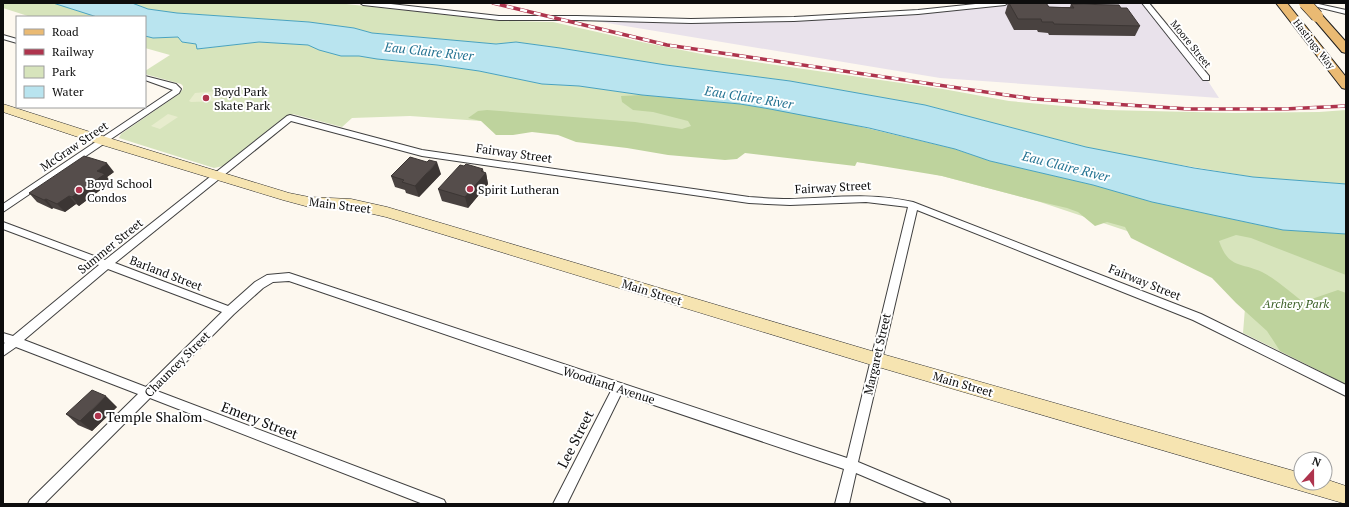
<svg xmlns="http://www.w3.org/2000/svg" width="1349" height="507" viewBox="0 0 1349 507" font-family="'PT Serif',serif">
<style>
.industrial{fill:#e9e2eb}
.green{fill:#d7e4bc}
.forest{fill:#bed39d}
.pitch{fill:#e7eccd}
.water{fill:#b9e4ef;stroke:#48a2bf}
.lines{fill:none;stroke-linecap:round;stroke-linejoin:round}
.street-casing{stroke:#404040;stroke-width:2}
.secondary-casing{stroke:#2f2f2f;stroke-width:1}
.primary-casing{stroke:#1e1e1e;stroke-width:2}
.street{fill:#fff;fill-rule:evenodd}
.secondary{fill:#f6e4b1;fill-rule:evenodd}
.primary{fill:#eaba73;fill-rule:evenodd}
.rail-casing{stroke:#ae344d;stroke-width:3.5}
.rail{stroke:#fff;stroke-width:2.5;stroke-dasharray:7;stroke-linecap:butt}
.primary-bridge-casing{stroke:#1e1e1e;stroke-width:13;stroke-linecap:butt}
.primary-bridge{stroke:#eaba73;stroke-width:12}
.wall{fill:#494240}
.shaded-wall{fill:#3c3634}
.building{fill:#554d4b;stroke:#3c3634}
.poi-dot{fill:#ae344d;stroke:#fff;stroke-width:1.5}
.labels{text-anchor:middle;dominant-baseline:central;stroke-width:4;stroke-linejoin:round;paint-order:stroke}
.far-street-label{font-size:10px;fill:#0d0d0d;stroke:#fff}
.poi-label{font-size:12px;fill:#0d0d0d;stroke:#fff;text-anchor:start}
.street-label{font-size:12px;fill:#0d0d0d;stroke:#fff}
.park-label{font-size:12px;font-style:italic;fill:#395e24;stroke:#fff}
.water-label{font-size:13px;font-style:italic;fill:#247392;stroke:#fff}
.near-poi-label{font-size:14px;fill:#0d0d0d;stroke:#fff;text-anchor:start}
.near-street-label{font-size:14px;fill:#0d0d0d;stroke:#fff}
</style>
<rect width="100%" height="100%" fill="#fdf8ef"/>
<path class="industrial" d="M1005 3H1145L1206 78 1219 98 940 78 577 18 744 21 918 12Z"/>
<g class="green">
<path d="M3 3H53L97 17H31L3 8Z"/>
<path d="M132 3H337L502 21 553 22 646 43 707 55 943 89 1009 101 1107 110 1235 113 1319 112 1346 110V184L1253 177 1139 158 1086 147 925 105 790 81 666 65 560 48 516 42 496 44 418 37 372 33 354 28 309 22 177 13 148 9Z"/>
<path d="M145 36 153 38 178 37 182 42 196 44 197 49 259 42 308 45 320 50 341 56H359L377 59 437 65 479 71 542 84 579 86 642 95 770 109 797 113 990 161 1283 230 1346 234V384L1243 333 1247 283 1229 265 1037 201 942 176 915 170 857 162 481 121 410 116 352 118 342 127 293 114 278 122 223 166 214 168 119 138 121 134 179 94 183 89V86L181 84 145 74V71L170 55 145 48Z"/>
</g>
<path class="forest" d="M642 95 740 104 824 118 955 149 990 161 1093 185 1152 202 1283 230 1346 234V275L1251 238 1236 235 1219 241C1229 269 1240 262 1262 272 1276 279 1290 292 1303 302L1338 290 1346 293V384L1280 351 1267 331 1236 303 1212 278 1131 238 1125 227 1107 222 1095 226 1078 212 1067 208 1037 201 942 176 857 162 855 166 745 153 737 159 725 160 668 155 627 148 576 142 558 135 532 132 513 135H496L481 121 468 118 478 111 487 110 635 122 682 129 691 126 688 121 653 112 633 110 622 102 621 96Z"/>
<g class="pitch">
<path d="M228 90H234L229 94 223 95 219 101 191 102 189 101 195 93Z"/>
<path d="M168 114 178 117 160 129 151 126Z"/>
</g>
<path class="water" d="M53 3H132L148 9 177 13 309 22 354 28 372 33 418 37 496 44 516 42 560 48 666 65 790 81 925 105 1086 147 1194 168 1253 177 1346 184V234L1283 230 1152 202 1093 185 990 161 955 149 869 128 770 109 740 104 642 95 579 86 542 84 479 71 437 65 377 59 359 56H341L319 50 308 45 259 42 197 49 196 44 182 42 178 37 153 38 145 36V17H97Z"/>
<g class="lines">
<g class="street-casing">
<g id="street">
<path d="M360 3H382L499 16H577L691 19 794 17 918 10 985 3H1008L1005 5 918 14 794 21 691 23 577 20H499L363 5Z"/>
<path d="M1142 3H1149L1209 76V80H1203Z"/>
<path d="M1301 3H1314L1346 10V14Z"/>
<path d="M3 35 17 39V43L3 39Z"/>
<path d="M145 76 176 84 181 89 179 93 3 212V204L173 90 145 80Z"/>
<path d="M290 115 422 150 749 197C762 198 776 199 789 199 832 198 870 192 913 202L1201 314 1346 385V396L1193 320 917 210 858 462 949 500 951 504H929L856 473 849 504H835L844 469 621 394 567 504H553L611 391 289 281 273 282 263 288 234 314 157 391 439 498 444 500 446 504H423L150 398 44 504H28L30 500 138 394 16 347 3 356V344L5 343 3 342V333L13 336 99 265 3 229V222L105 260 287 116ZM291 121 422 156 749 203 790 205 866 202 908 207 847 458 289 273 267 275 255 282 228 306 115 263ZM108 269 222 312 146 387 24 340Z"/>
</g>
</g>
<g class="secondary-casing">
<path id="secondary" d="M3 104 109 138 289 193 309 197 351 199 387 207 875 352 1301 473V483H1325V479L1346 486V504L875 366 386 217 351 209 309 207 283 200 99 144 3 112Z"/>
</g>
<g class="primary-casing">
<g id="primary">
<path d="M1276 3H1287L1346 77V89L1342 88Z"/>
<path d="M1317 13 1321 14 1346 42V53L1342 52 1313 18 1311 16 1313 14Z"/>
</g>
</g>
<use href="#street" class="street"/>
<use href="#secondary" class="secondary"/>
<use href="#primary" class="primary"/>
<g class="rail-casing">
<path id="rail" d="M493 3 667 45 1034 99 1189 109H1284L1346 106"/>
</g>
<use href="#rail" class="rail"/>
<g class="primary-bridge-casing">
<path id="primary-bridge" d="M1305 3 1317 16"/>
</g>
<use href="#primary-bridge" class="primary-bridge"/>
</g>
<g class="wall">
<path d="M1008 3H1046L1049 7H1070L1071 4 1121 8 1140 26 1135 36 1049 35 1048 33 1038 32 1037 30H1014L1005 13Z"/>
<path d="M464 166 486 173 488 184 468 208 442 201 438 189Z"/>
<path d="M114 172 107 177 111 182 79 206 76 204 65 212 53 208 52 209 37 202 29 193Z"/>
<path d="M441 174 419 197 406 193 405 190 395 187 391 176Z"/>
<path d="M117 407 92 431 78 425 66 414Z"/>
</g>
<g class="shaded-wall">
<path d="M437 162 441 174 419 197 415 186Z"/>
<path d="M107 163 114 172 107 177 111 182 79 206 72 197 97 171Z"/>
<path d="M483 169 484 174 486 173 488 184 468 208 465 197Z"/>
<path d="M69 196 76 204 65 212 57 204Z"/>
<path d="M46 199 53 208 52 209 44 200Z"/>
<path d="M106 396 117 407 92 431 80 421Z"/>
</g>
<g class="building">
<path d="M1009 3H1046L1049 7 1074 8 1071 4 1119 5 1121 8H1127L1140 26 1054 24 1053 22H1042L1041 19H1018Z"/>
<path d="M84 156 107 163 97 171 105 174 72 197 69 196 57 204 46 199 44 200 29 193Z"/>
<path d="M410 157 427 162 429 160 437 162 415 186 402 182 404 180 391 176Z"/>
<path d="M466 164 483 169 481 171 486 173 465 197 438 189 460 165 464 166Z"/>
<path d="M92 390 106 396 80 421 66 414Z"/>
</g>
<g class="poi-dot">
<circle cx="206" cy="98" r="4"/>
<circle cx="470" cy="189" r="4"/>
<circle cx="79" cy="190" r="4"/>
<circle cx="98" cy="416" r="4"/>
</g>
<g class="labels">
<g class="far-street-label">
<text transform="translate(1191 44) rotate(51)">Moore Street</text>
<text transform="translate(1314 44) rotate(52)">Hastings Way</text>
</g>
<g class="poi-label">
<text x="214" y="91">Boyd Park<tspan x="214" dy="14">Skate Park</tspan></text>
<text x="87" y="183">Boyd School<tspan x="87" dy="14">Condos</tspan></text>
<text x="478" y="189">Spirit Lutheran</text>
</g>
<g class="street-label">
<text transform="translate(74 146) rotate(-34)">McGraw Street</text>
<text transform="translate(514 153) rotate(8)">Fairway Street</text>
<text transform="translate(833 187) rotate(-3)">Fairway Street</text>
<text transform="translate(340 205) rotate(7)">Main Street</text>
<text transform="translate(110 246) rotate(-39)">Summer Street</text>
<text transform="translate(166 273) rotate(21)">Barland Street</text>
<text transform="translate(1145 282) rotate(22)">Fairway Street</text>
<text transform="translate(652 292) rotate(17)">Main Street</text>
<text transform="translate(877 354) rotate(-77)">Margaret Street</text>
<text transform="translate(177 364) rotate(-45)">Chauncey Street</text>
<text transform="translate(963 384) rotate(16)">Main Street</text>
<text transform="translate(609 385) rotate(18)">Woodland Avenue</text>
</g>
<g class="park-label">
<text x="1296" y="303">Archery Park</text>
</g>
<g class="water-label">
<text transform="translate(429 51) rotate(6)">Eau Claire River</text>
<text transform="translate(749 97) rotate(9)">Eau Claire River</text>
<text transform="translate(1066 166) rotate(14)">Eau Claire River</text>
</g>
<g class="near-poi-label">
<text x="106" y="416">Temple Shalom</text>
</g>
<g class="near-street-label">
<text transform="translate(260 420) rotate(21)">Emery Street</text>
<text transform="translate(575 439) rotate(-63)">Lee Street</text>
</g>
</g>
<rect width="1349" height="507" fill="none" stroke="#0d0d0d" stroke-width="8"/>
<rect x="16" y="16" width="130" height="92" fill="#ffffff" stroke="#9e9e9e"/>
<rect x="24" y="29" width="20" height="6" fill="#eaba73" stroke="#9e9e9e"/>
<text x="52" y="36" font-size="12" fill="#0d0d0d">Road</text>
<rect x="24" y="49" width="20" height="6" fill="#ae344d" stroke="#9e9e9e"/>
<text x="52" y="56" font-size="12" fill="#0d0d0d">Railway</text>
<rect x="24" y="66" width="20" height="12" fill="#d7e4bc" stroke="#9e9e9e"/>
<text x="52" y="76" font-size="12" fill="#0d0d0d">Park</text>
<rect x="24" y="86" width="20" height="12" fill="#b9e4ef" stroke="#9e9e9e"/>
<text x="52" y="96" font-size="12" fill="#0d0d0d">Water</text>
<g transform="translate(1313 471) rotate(21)"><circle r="19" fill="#ffffff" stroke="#9e9e9e"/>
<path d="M0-3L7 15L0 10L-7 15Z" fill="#ae344d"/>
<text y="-6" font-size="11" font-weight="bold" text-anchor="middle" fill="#0d0d0d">N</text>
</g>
</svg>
